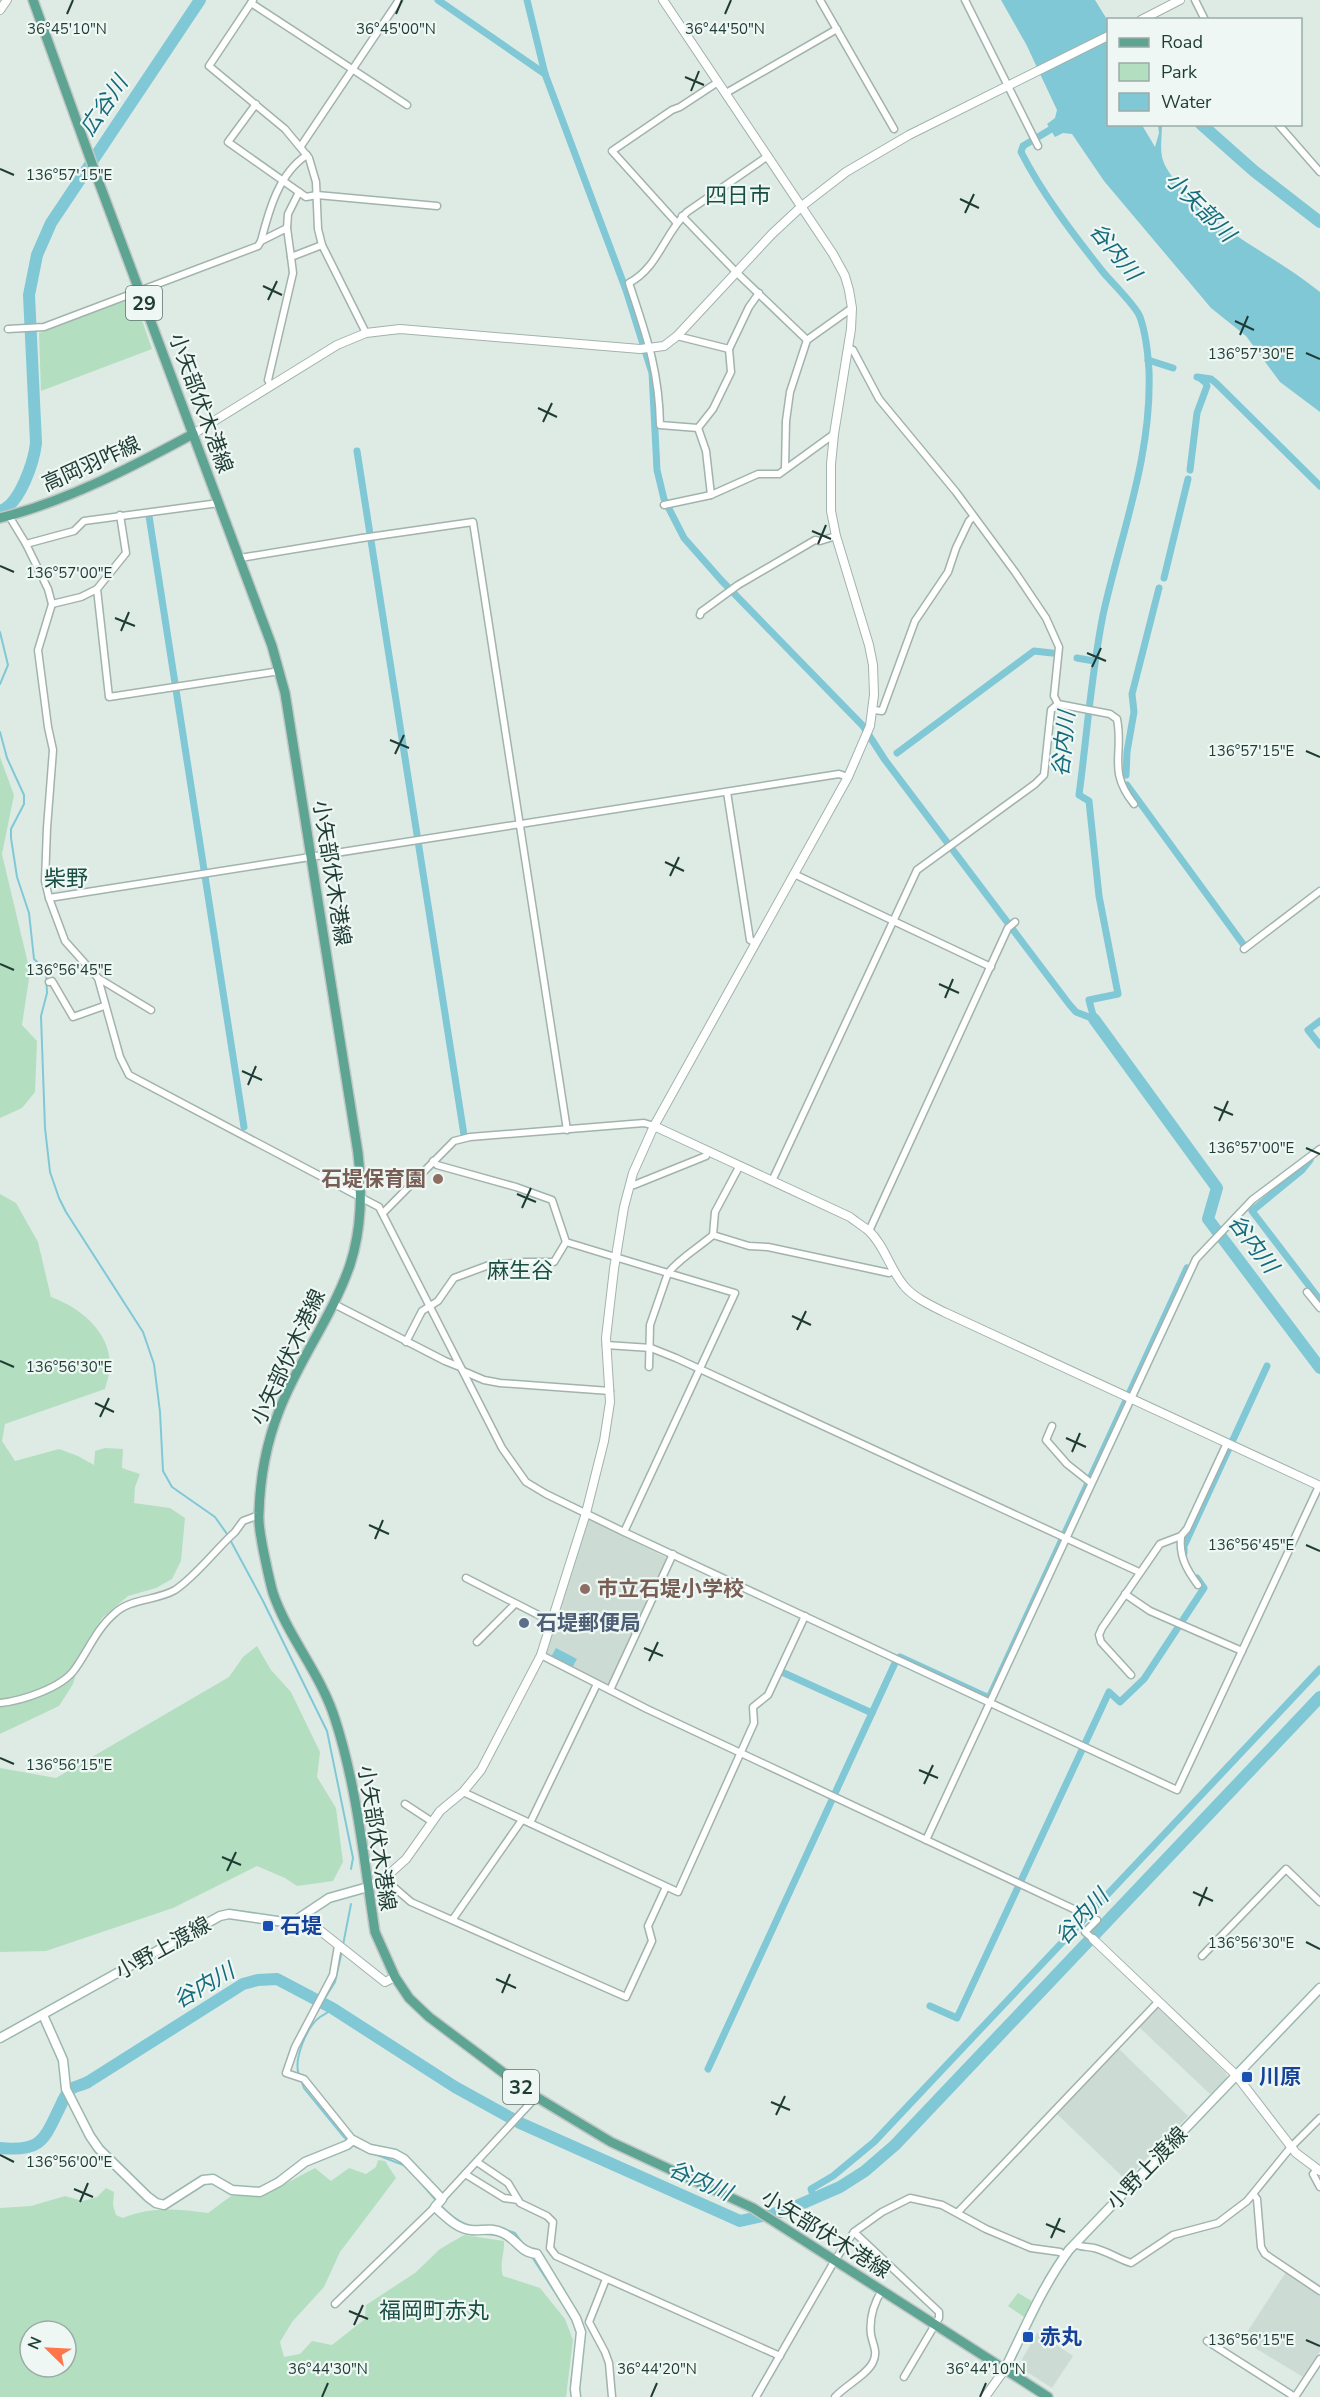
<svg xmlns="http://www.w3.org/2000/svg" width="1320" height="2397" viewBox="0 0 1320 2397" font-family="'Nunito Sans','Noto Sans JP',sans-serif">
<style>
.built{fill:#ccdbd4}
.green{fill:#b4dec0;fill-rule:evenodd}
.water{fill:#80c8d6}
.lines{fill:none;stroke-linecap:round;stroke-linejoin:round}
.stream{stroke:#80c8d6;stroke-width:2}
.canal{stroke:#80c8d6;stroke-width:7}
.river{stroke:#80c8d6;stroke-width:12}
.minor-casing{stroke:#a1b3ac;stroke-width:9}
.tertiary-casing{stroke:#a1b3ac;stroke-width:10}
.secondary-casing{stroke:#9cb8ae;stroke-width:11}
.primary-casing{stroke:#c0c8c6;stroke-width:12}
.minor{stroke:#fff;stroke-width:6}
.tertiary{stroke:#fff;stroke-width:8}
.secondary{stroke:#fff;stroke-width:8}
.primary{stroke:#5ea493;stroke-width:9}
.ticks{fill:none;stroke:#1e3c34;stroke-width:2}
.education-dot{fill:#8d6e63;stroke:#eef7f3;stroke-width:2}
.service-dot{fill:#5c6f8a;stroke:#eef7f3;stroke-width:2}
.transit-dot{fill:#1a4fb4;stroke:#eef7f3;stroke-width:2}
.labels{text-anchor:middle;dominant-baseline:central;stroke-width:4.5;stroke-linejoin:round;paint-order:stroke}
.shield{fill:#eef7f3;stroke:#5c746d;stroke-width:1.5}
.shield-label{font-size:20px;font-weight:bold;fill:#1e3c34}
.street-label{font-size:21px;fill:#1e3c34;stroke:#eef7f3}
.education-label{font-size:21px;font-weight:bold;fill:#785e54;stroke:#eef7f3;text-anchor:end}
.service-label{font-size:21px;font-weight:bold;fill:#4e5e75;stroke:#eef7f3;text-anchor:start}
.transit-label{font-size:21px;font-weight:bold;fill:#164399;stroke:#eef7f3;text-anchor:start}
.water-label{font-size:22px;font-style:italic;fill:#146b7c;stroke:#eef7f3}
.neighbourhood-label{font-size:22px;fill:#194f42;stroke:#eef7f3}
.ticks-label{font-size:15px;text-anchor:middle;fill:#1e3c34;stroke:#eef7f3;stroke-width:4.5;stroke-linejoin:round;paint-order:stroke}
</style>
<rect width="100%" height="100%" fill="#deebe5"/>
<g class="built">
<path d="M589 1519 669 1559 609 1687 544 1654Z"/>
<path d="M1159 2006 1225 2072 1227 2076 1226 2079 1210 2094 1139 2027Z"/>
<path d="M1119 2049 1188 2116 1126 2180 1057 2114Z"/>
<path d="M1286 2272 1320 2295V2351L1303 2377 1242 2340Z"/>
<path d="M1038 2332 1073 2356 1052 2388 1024 2370 1022 2359Z"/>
</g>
<g class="green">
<path d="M131 296 134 297 152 349 41 391 39 333Z"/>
<path d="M0 757 14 795 2 854 30 972 22 1025 37 1041 35 1092 22 1108 0 1118Z"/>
<path d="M0 1194 16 1203 38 1242 51 1297C79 1307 110 1331 110 1365 110 1373 107 1381 105 1389L5 1424 2 1441 15 1461 59 1449 78 1456 94 1465 95 1451 105 1448 123 1449 122 1468 140 1474 135 1487 134 1503 170 1508 185 1518 181 1561 172 1579 156 1588 128 1596 102 1618 81 1656 73 1684 59 1706 0 1734Z"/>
<path d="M257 1646 271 1670 291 1692 320 1752 317 1777 336 1808 343 1862 333 1881 297 1886 285 1878 257 1866 173 1908 46 1951 0 1952V1768L56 1778 229 1677 243 1657Z"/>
<path d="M378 2160 385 2161 396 2178 340 2252 324 2287 292 2322 280 2342 284 2357 300 2354 312 2341 332 2345 365 2319 366 2305 415 2273 440 2249 464 2235 504 2241C505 2253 499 2263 503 2276L540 2288 565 2319 573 2340 566 2397H0V2208L31 2206 65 2196 83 2201 97 2197 106 2188 114 2192 113 2205 116 2215 123 2218C152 2206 179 2209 208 2213L231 2196H256L266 2194 315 2168 331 2181 349 2168 366 2174 376 2167ZM30 2331H66V2367H30Z"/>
<path d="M1018 2293 1032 2301 1024 2317 1008 2306Z"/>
</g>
<g class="water">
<path d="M1001 0H1095L1108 21V124L1142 125 1155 147 1159 133 1158 125H1162C1162 135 1160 147 1162 157 1165 170 1176 181 1184 191 1226 237 1274 255 1320 292V412L1280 382 1246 336 1211 308 1104 181 1072 134 1063 133 1055 137 1047 124 1055 118 1057 110 1026 44Z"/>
<path d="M556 1648 577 1659 572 1668 551 1657Z"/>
</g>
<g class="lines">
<g class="stream">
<path d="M0 632 8 665 0 684"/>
<path d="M0 732 7 758 24 795V804L11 829V838L17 877 29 913 34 959 46 970 47 993 41 1016 45 1128 50 1172 59 1198 66 1212 143 1332 154 1364 160 1412 163 1471 172 1487 215 1517 227 1534 263 1601 327 1731 353 1858 351 1869"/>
<path d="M343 1945 351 1904"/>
<path d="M322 2003 335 1982 342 1951"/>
<path d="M299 2075C293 2060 307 2026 320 2017 326 2013 328 2014 332 2008"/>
<path d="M301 2080 304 2088 344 2137 356 2147 406 2166"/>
<path d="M422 2184C436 2200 450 2220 471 2226"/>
<path d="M498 2227 515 2233 524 2245"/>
<path d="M532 2257 562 2303"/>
<path d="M571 2385 574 2361"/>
</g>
<g class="canal">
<path d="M438 0 545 74"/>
<path d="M527 0 545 74 626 290 652 373 657 470 664 499 684 538 721 580 863 726 885 760 1069 1004 1076 1012 1094 1019"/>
<path d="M1058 125 1023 146 1021 152C1043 195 1073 234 1103 272 1112 283 1136 306 1140 317 1146 334 1148 354 1149 371 1152 457 1121 533 1103 615 1091 675 1087 735 1079 795L1089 801 1099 896 1118 994 1089 1000 1094 1019"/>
<path d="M1148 360 1173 368"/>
<path d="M1197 377 1211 379 1216 383 1320 486"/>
<path d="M357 451 464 1135"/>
<path d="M1190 470 1197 413 1207 386 1206 383 1200 378"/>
<path d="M149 516 244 1127"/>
<path d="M1164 578 1188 479"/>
<path d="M1077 658 1094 661"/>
<path d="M897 753 1034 651 1052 653"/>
<path d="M1126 775 1127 752 1134 712 1132 694 1159 588"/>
<path d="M1127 785 1243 944"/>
<path d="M1320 1021 1308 1030 1320 1045"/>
<path d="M1310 1160 1302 1170 1252 1211 1320 1300"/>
<path d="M1184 1553V1546L1267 1366"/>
<path d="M900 1657 989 1698 1187 1268"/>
<path d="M784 1673 872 1713"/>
<path d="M930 2006 957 2018 1109 1692 1120 1702 1144 1679 1204 1588 1197 1578"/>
<path d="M708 2069 895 1663"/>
<path d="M812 2192 811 2189 833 2176 874 2142 1320 1669"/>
</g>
<g class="river">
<path d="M1201 124 1254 171 1320 222"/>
<path d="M0 511C20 505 34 461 36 443L29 295 37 255 51 223 200 0"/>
<path d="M1094 1019 1217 1188 1208 1219 1320 1368"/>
<path d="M0 2148C43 2152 44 2139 61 2105 63 2100 66 2093 71 2089 75 2086 83 2085 88 2082L243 1984 258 1980 277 1979 332 2008 455 2087 520 2123 740 2221 785 2211 840 2187 865 2171 895 2145 1320 1697"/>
</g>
<g class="minor-casing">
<g id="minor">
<path d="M253 0 209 66 285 129 309 158 316 182 318 229 322 245 366 333"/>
<path d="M820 0 894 129"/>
<path d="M965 0 1038 146"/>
<path d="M1195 0 1205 20"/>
<path d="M251 3 407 105"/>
<path d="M726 93 837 29"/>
<path d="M256 104 228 142 306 197 317 195 437 206"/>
<path d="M1278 124 1320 172"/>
<path d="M301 146 399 0"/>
<path d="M682 216 737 273 807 340"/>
<path d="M676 222 612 151 672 110 680 107 718 82"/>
<path d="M287 228 288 214 299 192"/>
<path d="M261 241C269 210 279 173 307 155"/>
<path d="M759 293 749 307 729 349 731 372 713 409 698 428 660 425C659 369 646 335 629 283 658 268 664 234 687 212L768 156"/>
<path d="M8 329 44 327 258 246 261 241 287 228 291 257 322 245"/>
<path d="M677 336 729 349"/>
<path d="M848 348 853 350 879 399 956 492 1015 572 1046 618 1059 647 1054 696 1058 704 1110 714 1117 719C1124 755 1107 770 1134 804"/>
<path d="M271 386 268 380 293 273 291 257"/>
<path d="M785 469 786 421 790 392 807 340 852 308"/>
<path d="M711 495 758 474H779L834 434"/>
<path d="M664 505 711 495 706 451 698 428"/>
<path d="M120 515 126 553 97 589 109 697 280 671"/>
<path d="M9 516 26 544 48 589 52 604 38 650 48 727 53 750 47 828 45 881 49 898 65 941 98 978 120 1057 129 1075 379 1207 502 1448 526 1482 546 1494 624 1532 1177 1790 1319 1486"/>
<path d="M26 544 74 531 84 521 219 503"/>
<path d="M240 558 362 538 473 522 567 1130"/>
<path d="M52 604 81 597 97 589"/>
<path d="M700 615 701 612 738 585 815 540 820 541 836 536"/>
<path d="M874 710 882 711 915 621 948 572 956 548 969 521 973 517"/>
<path d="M727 792 750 940 756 943"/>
<path d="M794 874 991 967"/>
<path d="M49 898 839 774 848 777"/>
<path d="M1244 949 1320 891"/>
<path d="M98 978 151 1010"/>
<path d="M49 982 52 981 73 1017 104 1006"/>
<path d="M433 1161 437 1165 516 1187 552 1200 566 1242 668 1273C680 1258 698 1248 713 1235L715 1212 739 1167"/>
<path d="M772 1181 917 870 1035 784 1044 775 1051 710 1058 704"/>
<path d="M630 1184 634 1185 706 1156 707 1152"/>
<path d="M383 1213 454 1141 470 1137 644 1123 654 1126"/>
<path d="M869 1231 1008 928 1015 922"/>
<path d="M713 1235 749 1246 768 1247 889 1273 893 1271"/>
<path d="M1307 1292 1320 1308"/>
<path d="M334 1304 445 1361 460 1367"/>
<path d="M406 1342 422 1311 438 1301 454 1278 489 1265 525 1262H554L566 1242"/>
<path d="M606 1345 651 1348 676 1358 1139 1572"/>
<path d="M463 1371 484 1380 500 1383 610 1391"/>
<path d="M1052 1426 1046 1440 1067 1464 1091 1483"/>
<path d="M624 1532 735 1293 668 1273 650 1325 649 1367"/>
<path d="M1181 1536C1179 1556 1186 1569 1198 1585"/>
<path d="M466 1578 552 1622"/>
<path d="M1125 1594 1150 1611 1242 1651"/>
<path d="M477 1642 515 1604"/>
<path d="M541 1655 647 1709 1097 1920 1085 1932 1093 1939"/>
<path d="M1131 1675 1101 1642 1099 1635 1102 1628 1160 1544 1181 1536 1187 1529 1227 1443"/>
<path d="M610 1690 673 1554"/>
<path d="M0 1703C21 1701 62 1688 75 1669 88 1651 97 1628 115 1613 131 1598 156 1601 175 1590 196 1576 216 1549 235 1532L243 1521 259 1515"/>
<path d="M463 1792 678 1892 754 1723 753 1707 768 1695 805 1616"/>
<path d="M405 1804 431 1821"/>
<path d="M530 1823 597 1684"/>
<path d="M926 1840 1196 1259 1252 1200 1320 1149"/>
<path d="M387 1876 389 1883 411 1902 626 1997 652 1941 648 1926 666 1887"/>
<path d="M453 1919 522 1820"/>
<path d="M338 1946 333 1975 295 2047 286 2073 304 2079 353 2140"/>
<path d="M1202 1956 1286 1869 1320 1902"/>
<path d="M477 2162 508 2183 520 2203 547 2216 553 2222 550 2248 556 2256 780 2356"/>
<path d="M1317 2169 1313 2174 1320 2187"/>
<path d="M465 2174 504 2198 518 2200"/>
<path d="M1254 2195 1257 2199 1261 2247 1265 2254 1320 2291"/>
<path d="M442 2199 536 2097"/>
<path d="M958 2212 1158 2002"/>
<path d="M854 2232 939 2312V2318L904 2377"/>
<path d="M1075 2244C1082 2248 1087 2246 1094 2248 1107 2251 1118 2259 1131 2263L1173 2235 1218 2223 1247 2201 1291 2147 1320 2118"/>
<path d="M606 2279 589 2322 605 2352 609 2363 612 2397"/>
<path d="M335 2304 435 2207"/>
<path d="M1207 2341 1295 2397"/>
<path d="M756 2397 835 2260 854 2232 882 2212 910 2198 942 2205 986 2229 1031 2248 1060 2252 1065 2256"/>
<path d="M835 2397C846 2385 867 2375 873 2362 878 2352 873 2345 871 2335 869 2319 874 2303 882 2290"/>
<path d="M1295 2397 1320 2359"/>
</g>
</g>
<g class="tertiary-casing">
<g id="tertiary">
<path d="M0 10 7 0"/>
<path d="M1141 20 1180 0"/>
<path d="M193 434 337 345 366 333 400 329 640 349 664 346 677 336 772 234 802 206 846 172 909 135 1108 36"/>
<path d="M654 1126 850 1217C856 1222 863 1226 869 1231 885 1246 890 1270 905 1287 915 1298 930 1305 944 1312L1320 1486"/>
<path d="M368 1887 387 1876 406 1859 440 1811 463 1792 481 1770 541 1655 586 1513 604 1441 610 1402 606 1338 614 1269 624 1207 633 1173 654 1126 848 777 870 726 874 695 873 665 869 645 836 536 831 511V464L834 434 851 329 852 308 849 290 845 276 833 254 663 0"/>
<path d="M303 1917 385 1982 395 1977"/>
<path d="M1093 1939 1236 2075 1296 2153 1320 2171"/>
<path d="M985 2397 1005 2369"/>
</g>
</g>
<g class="secondary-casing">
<g id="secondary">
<path d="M43 2015 63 2060 66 2089 90 2136 99 2149 148 2197 156 2203 164 2205 203 2180 213 2179 232 2190 260 2192 279 2182 305 2162 347 2145 353 2140 370 2149 395 2154 404 2159 442 2199 435 2207C445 2216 457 2229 471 2230 482 2231 491 2227 503 2233 518 2240 519 2252 537 2254L576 2318 581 2332 575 2389 576 2397"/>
<path d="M0 2038 220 1916 229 1914 284 1922 296 1920 329 1898 368 1887"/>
<path d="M1005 2369C1025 2328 1042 2287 1069 2250L1320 1988"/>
</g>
</g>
<g class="primary-casing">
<g id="primary">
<path d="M33 0 95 172 272 646 285 693 358 1153C362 1191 362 1228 350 1265 332 1317 298 1361 279 1411 266 1444 260 1478 259 1513 258 1525 261 1537 263 1549 266 1563 269 1579 273 1593 288 1637 321 1674 335 1719 357 1787 364 1861 375 1932L395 1977 409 1998 429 2017 533 2095 611 2142 753 2208 1048 2397"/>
<path d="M0 518C67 501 132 467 193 434"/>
</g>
</g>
<use href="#minor" class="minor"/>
<use href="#tertiary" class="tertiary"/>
<use href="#secondary" class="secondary"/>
<use href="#primary" class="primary"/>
</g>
<path class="ticks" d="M67 14 73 0M396 14 402 0M725 14 731 0M685 77 704 85M691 91 699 71M0 169 14 175M960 199 979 208M965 213 974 194M263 286 282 295M268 300 277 281M1235 321 1254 330M1240 335 1248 316M1306 353 1320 359M538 408 557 417M543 422 552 403M812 531 831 539M818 544 826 525M0 566 14 572M115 618 135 626M121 631 129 612M1087 653 1106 661M1092 667 1101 648M390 740 409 748M1306 751 1320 757M395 754 404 735M665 862 684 871M670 876 679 857M0 964 14 970M939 984 959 993M945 998 953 979M242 1071 262 1080M248 1085 256 1066M1214 1107 1233 1115M1219 1121 1228 1101M1306 1148 1320 1154M517 1194 536 1202M522 1208 531 1188M792 1316 811 1325M797 1330 806 1311M0 1361 14 1367M95 1403 114 1412M100 1417 109 1398M1066 1438 1086 1447M1072 1452 1080 1433M369 1525 389 1534M375 1539 383 1520M1306 1545 1320 1551M644 1648 663 1656M649 1661 658 1642M0 1758 14 1764M919 1770 938 1778M924 1784 933 1765M222 1857 241 1865M227 1871 236 1852M1193 1892 1213 1901M1199 1906 1207 1887M1306 1942 1320 1949M496 1979 516 1988M502 1993 510 1974M771 2102 790 2110M776 2115 785 2096M0 2155 14 2162M74 2189 93 2197M80 2202 88 2183M1046 2224 1065 2232M1051 2238 1060 2218M349 2311 368 2319M354 2325 363 2305M1306 2340 1320 2346M322 2397 328 2383M651 2397 657 2383M980 2397 986 2383"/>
<g class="education-dot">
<circle cx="438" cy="1179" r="6"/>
<circle cx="585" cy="1589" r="6"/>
</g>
<circle class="service-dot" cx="524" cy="1623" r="6"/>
<g class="transit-dot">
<rect x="262" y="1920" width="12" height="12" rx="3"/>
<rect x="1241" y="2071" width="12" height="12" rx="3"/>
<rect x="1022" y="2331" width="12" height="12" rx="3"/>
</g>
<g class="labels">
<g class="shield">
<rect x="126" y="286" width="36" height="34" rx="4.5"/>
<rect x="503" y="2070" width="36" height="34" rx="4.5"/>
</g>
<g class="shield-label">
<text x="144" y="303">29</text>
<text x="521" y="2087">32</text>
</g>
<g class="street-label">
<text transform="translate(201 403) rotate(70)">小矢部伏木港線</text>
<text transform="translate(91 464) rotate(-24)">高岡羽咋線</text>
<text transform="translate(332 873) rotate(81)">小矢部伏木港線</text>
<text transform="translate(288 1357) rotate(-65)">小矢部伏木港線</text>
<text transform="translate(377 1838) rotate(81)">小矢部伏木港線</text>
<text transform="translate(163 1948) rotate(-29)">小野上渡線</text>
<text transform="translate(1147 2168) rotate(-46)">小野上渡線</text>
<text transform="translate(826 2234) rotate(32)">小矢部伏木港線</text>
</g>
<g class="education-label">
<text x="426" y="1179">石堤保育園</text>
<text x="597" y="1589" text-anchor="start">市立石堤小学校</text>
</g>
<g class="service-label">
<text x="536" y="1623">石堤郵便局</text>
</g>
<g class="transit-label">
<text x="280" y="1926">石堤</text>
<text x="1259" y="2077">川原</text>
<text x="1040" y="2337">赤丸</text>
</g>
<g class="water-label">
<text transform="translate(104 106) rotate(-56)">広谷川</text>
<text transform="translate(1200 207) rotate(45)">小矢部川</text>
<text transform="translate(1115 252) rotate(51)">谷内川</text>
<text transform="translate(1064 744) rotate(-84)">谷内川</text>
<text transform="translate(1253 1244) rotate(53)">谷内川</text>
<text transform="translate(1082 1917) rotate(-47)">谷内川</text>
<text transform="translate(204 1986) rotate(-30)">谷内川</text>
<text transform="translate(700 2181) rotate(24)">谷内川</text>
</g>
<g class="neighbourhood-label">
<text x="738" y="196">四日市</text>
<text x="66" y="879">柴野</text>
<text x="520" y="1271">麻生谷</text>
<text x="434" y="2311">福岡町赤丸</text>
</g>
</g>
<g class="ticks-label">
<text x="396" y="34">36°45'00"N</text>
<text x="725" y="34">36°44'50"N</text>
<text x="67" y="34">36°45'10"N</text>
<text x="69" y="180">136°57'15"E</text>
<text x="1251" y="359">136°57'30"E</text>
<text x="69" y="578">136°57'00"E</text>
<text x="1251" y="756">136°57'15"E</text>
<text x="69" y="975">136°56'45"E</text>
<text x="1251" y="1153">136°57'00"E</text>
<text x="69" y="1372">136°56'30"E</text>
<text x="1251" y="1550">136°56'45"E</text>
<text x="69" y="1770">136°56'15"E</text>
<text x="1251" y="1948">136°56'30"E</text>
<text x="69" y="2167">136°56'00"E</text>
<text x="1251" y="2345">136°56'15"E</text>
<text x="328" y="2374">36°44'30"N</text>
<text x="657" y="2374">36°44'20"N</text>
<text x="986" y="2374">36°44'10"N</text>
</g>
<rect x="1107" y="18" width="195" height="108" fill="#eef7f3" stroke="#9baca7" stroke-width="1.5"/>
<rect x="1119" y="38" width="30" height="9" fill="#5ea493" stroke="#9baca7" stroke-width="1.5"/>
<text x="1161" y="48" font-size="18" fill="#1e3c34">Road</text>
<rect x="1119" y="63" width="30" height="18" fill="#b4dec0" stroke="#9baca7" stroke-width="1.5"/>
<text x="1161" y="78" font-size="18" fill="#1e3c34">Park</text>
<rect x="1119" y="93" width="30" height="18" fill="#80c8d6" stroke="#9baca7" stroke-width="1.5"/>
<text x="1161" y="108" font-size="18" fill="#1e3c34">Water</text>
<g transform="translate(48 2349) rotate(294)"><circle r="28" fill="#eef7f3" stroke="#9baca7" stroke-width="1.5"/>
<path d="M0-4.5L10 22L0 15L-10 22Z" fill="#fe7649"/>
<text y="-9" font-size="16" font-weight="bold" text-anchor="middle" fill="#1e3c34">N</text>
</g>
</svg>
